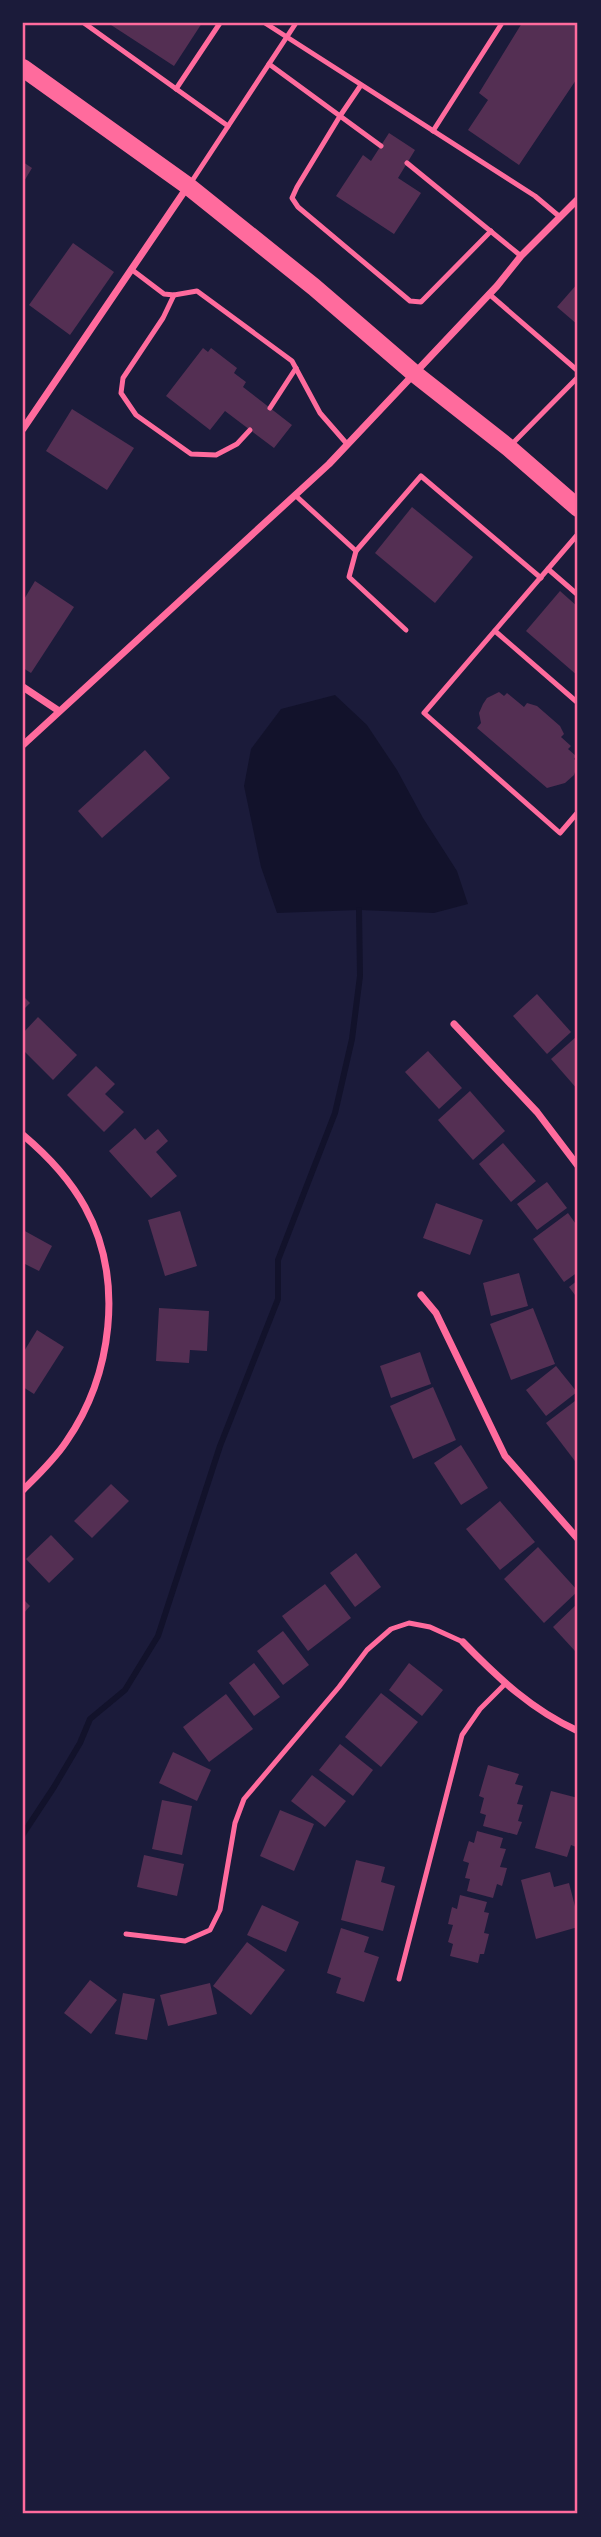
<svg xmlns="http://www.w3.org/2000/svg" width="601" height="2537" font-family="Helvetica,sans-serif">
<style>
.water{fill:#12122b}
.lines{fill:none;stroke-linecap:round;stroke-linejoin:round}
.stream{stroke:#12122b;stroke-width:6}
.building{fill:#542f53}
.service{stroke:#ff6b9d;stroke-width:5}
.minor{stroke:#ff6b9d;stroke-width:7}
.primary{stroke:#ff6b9d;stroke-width:18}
.neatline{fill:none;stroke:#ff6b9d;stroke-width:2.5}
</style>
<rect width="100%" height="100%" fill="#1b1b3a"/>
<path class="water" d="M335 695 367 725 397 770 423 818 457 871 468 904 434 913 359 910 277 913 261 867 244 786 251 749 281 709Z"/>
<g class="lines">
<path class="stream" d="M23 1834 54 1787 80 1743 90 1719 125 1690 158 1636 220 1446 278 1299V1260L335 1113 352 1039 360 976 359 910"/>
</g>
<g class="building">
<path d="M108 23H202L174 66Z"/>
<path d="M522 23H578V77L519 165 468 130 488 100 479 93Z"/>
<path d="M389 133 415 150 398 178 421 193 394 234 336 196 363 155 371 161Z"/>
<path d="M23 162 32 168 23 183Z"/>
<path d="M73 243 114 272 70 335 29 305Z"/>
<path d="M578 283V325L557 307Z"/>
<path d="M203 348 208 352 211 348 237 368 234 373 246 382 243 387 292 425 274 448 225 411 210 430 166 396Z"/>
<path d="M72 409 134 448 107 490 46 451Z"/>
<path d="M412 507 473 557 435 603 375 553Z"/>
<path d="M35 581 74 607 31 673 23 668V601Z"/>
<path d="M560 591 578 607V676L526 631Z"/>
<path d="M499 692 504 696 507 693 524 707 527 703 537 706 560 726 564 734 561 737 571 746 568 749 576 756 574 759 578 763 574 775 565 783 547 788 477 728 481 723 479 713 483 704 487 698Z"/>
<path d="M145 750 170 778 102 838 78 811Z"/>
<path d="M537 994 571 1032 547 1054 513 1016Z"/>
<path d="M23 996 30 1003 23 1010Z"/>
<path d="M38 1017 77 1055 53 1080 23 1050V1033Z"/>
<path d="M576 1037 578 1040V1090L551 1059Z"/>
<path d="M428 1051 462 1088 439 1109 405 1072Z"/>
<path d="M96 1066 115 1084 105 1094 124 1112 104 1132 67 1095Z"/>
<path d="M470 1091 505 1131 473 1160 438 1120Z"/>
<path d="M135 1128 145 1140 158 1129 168 1141 156 1152 177 1176 151 1198 109 1151Z"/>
<path d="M503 1143 536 1181 511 1202 479 1164Z"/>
<path d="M547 1182 567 1208 537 1230 517 1204Z"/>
<path d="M436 1203 483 1220 470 1255 423 1238Z"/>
<path d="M180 1211 197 1266 165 1276 148 1220Z"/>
<path d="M568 1213 578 1227V1272L564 1282 533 1239Z"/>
<path d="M23 1230 52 1246 39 1271 23 1263Z"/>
<path d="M519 1273 528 1306 491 1316 483 1283Z"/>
<path d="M578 1280V1299L569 1287Z"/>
<path d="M159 1308 209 1311 207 1351 190 1350 189 1363 156 1361Z"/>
<path d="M533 1308 555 1364 511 1380 490 1324Z"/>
<path d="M37 1330 64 1347 34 1394 23 1387V1353Z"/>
<path d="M420 1352 431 1384 391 1398 380 1366Z"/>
<path d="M556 1366 577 1392 546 1416 526 1390Z"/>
<path d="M433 1387 456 1440 413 1459 390 1406Z"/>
<path d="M575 1401 578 1405V1465L546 1423Z"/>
<path d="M461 1445 488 1488 461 1505 434 1463Z"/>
<path d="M111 1484 129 1501 92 1538 74 1521Z"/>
<path d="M500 1501 535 1542 500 1570 466 1529Z"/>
<path d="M51 1535 74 1559 49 1583 26 1559Z"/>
<path d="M538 1547 578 1591 544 1623 504 1579Z"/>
<path d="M356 1553 381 1587 355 1607 330 1573Z"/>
<path d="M325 1584 351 1618 308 1651 282 1616Z"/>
<path d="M23 1599 30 1606 23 1614Z"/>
<path d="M578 1603V1647L575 1651 553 1627Z"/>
<path d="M283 1631 309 1665 283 1685 257 1651Z"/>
<path d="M254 1663 280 1697 254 1716 229 1683Z"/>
<path d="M409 1663 443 1690 422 1716 389 1690Z"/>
<path d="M381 1693 418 1722 381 1767 345 1737Z"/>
<path d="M226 1694 253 1729 209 1762 183 1727Z"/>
<path d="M340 1744 373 1770 353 1796 319 1770Z"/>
<path d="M173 1752 211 1770 197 1801 159 1783Z"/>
<path d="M488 1765 519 1774 515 1784 523 1786 517 1804 523 1805 518 1821 522 1822 517 1835 483 1826 486 1815 480 1813 484 1798 479 1796Z"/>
<path d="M312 1775 346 1801 325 1827 291 1801Z"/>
<path d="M551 1791 578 1798V1840L576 1847 571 1845 567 1857 535 1848Z"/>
<path d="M162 1800 192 1806 182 1855 152 1849Z"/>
<path d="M280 1810 314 1824 294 1871 260 1856Z"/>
<path d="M477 1831 503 1838 500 1848 506 1849 500 1867 507 1868 502 1886 497 1884 493 1898 467 1891 470 1879 465 1878 469 1863 463 1861 469 1841 474 1843Z"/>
<path d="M144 1855 184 1864 177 1896 137 1887Z"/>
<path d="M356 1860 385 1867 381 1882 395 1886 383 1931 341 1920Z"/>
<path d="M550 1872 554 1887 569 1883 578 1918V1927L536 1939 521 1880Z"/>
<path d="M460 1895 487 1902 484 1912 489 1913 484 1933 489 1934 484 1954H480L478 1963 450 1956 453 1944 448 1942 453 1925 448 1924 452 1907 457 1909Z"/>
<path d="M262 1905 299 1922 286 1952 247 1935Z"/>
<path d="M341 1928 369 1937 364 1952 379 1957 364 2002 336 1993 341 1978 327 1973Z"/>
<path d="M247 1942 285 1970 251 2015 213 1986Z"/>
<path d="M90 1980 117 2000 91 2034 64 2013Z"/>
<path d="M210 1983 217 2014 168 2026 160 1995Z"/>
<path d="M123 1993 155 1999 147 2040 115 2034Z"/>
</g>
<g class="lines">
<g class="service">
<path d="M84 23 228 126"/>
<path d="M265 23 535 196 560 217"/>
<path d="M269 64 381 146"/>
<path d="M361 85 340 116 297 187 292 198 298 207 410 301 421 302 491 231"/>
<path d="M176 89 220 23"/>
<path d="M433 131 502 23"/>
<path d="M407 163 521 256"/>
<path d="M190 184 296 23"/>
<path d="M131 269 164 294 174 295 197 291 292 361 320 413 347 444"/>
<path d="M489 294 578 371"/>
<path d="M174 295 163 318 123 378 121 393 136 415 191 454 216 455 237 444 250 430"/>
<path d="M270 408 296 368"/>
<path d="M511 445 578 377"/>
<path d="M295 495 356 551 421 476 541 578"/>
<path d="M578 534 424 713 560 833 578 812"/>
<path d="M356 551 349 577 406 630"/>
<path d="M548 569 578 595"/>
<path d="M495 631 578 703"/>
<path d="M126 1934 185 1941 210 1930 220 1910 235 1823 244 1799 339 1687 367 1650 391 1629 409 1623 430 1627 463 1642"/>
<path d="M399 1979 462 1735 480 1709 505 1684"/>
</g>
<g class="minor">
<path d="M23 429 188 186"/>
<path d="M23 687 59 711"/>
<path d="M23 745 329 464 497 286 521 256 578 199"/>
<path d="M454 1024 537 1112 578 1166"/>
<path d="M23 1135C48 1156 69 1178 85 1207 125 1280 112 1376 66 1442 54 1460 38 1475 23 1490"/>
<path d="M421 1295 436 1313 505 1456 578 1539"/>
<path d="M463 1642C498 1678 532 1710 578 1731"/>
</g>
<path class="primary" d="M23 68 188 186 314 287 415 374 509 448 578 508"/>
</g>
<rect width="601" height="2537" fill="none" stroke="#1b1b3a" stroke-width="49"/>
<rect x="24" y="24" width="552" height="2488" class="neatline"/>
</svg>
